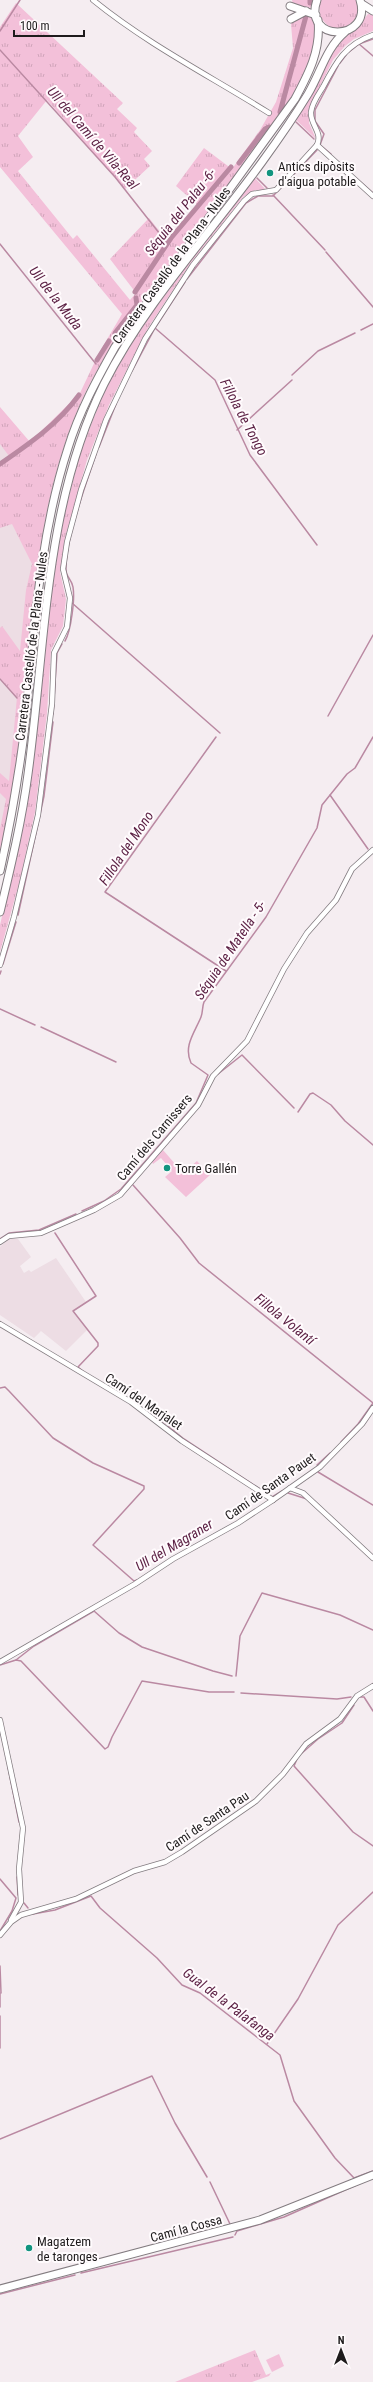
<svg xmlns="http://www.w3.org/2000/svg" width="373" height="2382" font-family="'Roboto Condensed',sans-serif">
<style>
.built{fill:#eddde4}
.grass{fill:url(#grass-tufts)}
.garden{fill:#f3c0d9}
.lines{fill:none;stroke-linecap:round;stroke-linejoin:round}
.stream{stroke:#ba89a2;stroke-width:1.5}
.canal{stroke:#ba89a2;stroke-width:5}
.street-casing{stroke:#837c80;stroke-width:6}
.secondary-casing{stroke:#837c80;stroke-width:9}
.primary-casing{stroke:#837c80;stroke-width:9}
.street{stroke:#fff;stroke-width:4.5}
.secondary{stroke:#fff;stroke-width:7}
.primary{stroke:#fff;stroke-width:7}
.poi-dot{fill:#11947f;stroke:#fffbfd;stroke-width:1.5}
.labels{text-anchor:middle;stroke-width:4;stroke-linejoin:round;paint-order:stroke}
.poi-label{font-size:13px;fill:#1e1b1c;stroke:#fffbfd;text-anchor:start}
.street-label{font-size:13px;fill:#1e1b1c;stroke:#fffbfd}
.water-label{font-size:14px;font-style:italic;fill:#5a1e42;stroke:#fffbfd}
</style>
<defs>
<pattern id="grass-tufts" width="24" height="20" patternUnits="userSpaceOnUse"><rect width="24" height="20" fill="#f3c0d9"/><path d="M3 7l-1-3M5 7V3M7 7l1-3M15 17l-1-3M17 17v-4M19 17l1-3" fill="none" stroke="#d0a4ba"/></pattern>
</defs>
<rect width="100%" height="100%" fill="#f5edf1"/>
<g class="built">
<path d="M0 441 51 490 27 642 22 693 0 850Z"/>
<path d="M8 1239H18L31 1257 20 1266 24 1273 29 1270 31 1272 56 1258 86 1302 72 1311 87 1330 66 1351 41 1331 34 1338 0 1315V1247Z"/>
</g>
<g class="grass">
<path d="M292 0H314L312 7 305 9 293 5Z"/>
<path d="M320 0H356C362 15 354 24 340 29L329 27 320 17Z"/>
<path d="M16 3 123 103 117 109 137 128 134 132 152 151 144 159 150 166 125 189 47 100 18 136 33 157 18 171 73 239 77 235 130 300 136 293 110 259 149 218 169 243 199 206 176 186 204 148 232 169 260 130 276 102 293 48 291 24 294 19 303 13 313 16C324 41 305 74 293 95 254 151 213 206 172 261 137 308 101 355 78 409 31 520 32 642 17 759 13 791 6 823 0 854V829L6 799 0 793V773L9 781 17 697 0 678V628L2 626 20 651 26 590 32 564 12 524 0 528V463L9 456 0 444V407L30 442 80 393 99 353 122 314 0 167V27Z"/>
<path d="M368 14 373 15V31L354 39 345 46 333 60 309 108V123L316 139 295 119 331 50 347 34 355 30Z"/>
<path d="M254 177 266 190H255L243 197 190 264 148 328 109 405 87 460 65 538 60 572 66 599 63 626 51 650 47 713 35 812 20 880 0 952V925L21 833 34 758 49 607 60 532 80 453 105 389 143 324Z"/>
<path d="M255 2350 266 2375 271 2373 269 2376 252 2382H175Z"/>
</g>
<g class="garden">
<path d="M163 1150 183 1173 197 1161 210 1175 186 1197 165 1177 172 1171 161 1158 153 1164 152 1162Z"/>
<path d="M279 2354 284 2366 272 2372 266 2360Z"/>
</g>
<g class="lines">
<g class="stream">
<path d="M309 0 310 1"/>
<path d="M0 31 20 0"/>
<path d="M359 44 373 56"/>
<path d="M0 50 115 177 167 243"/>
<path d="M349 52 359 44 373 39"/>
<path d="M340 63 346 55"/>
<path d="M284 107V95"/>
<path d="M296 122 314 139"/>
<path d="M320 145 324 134 315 121V110L338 66"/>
<path d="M320 145 331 154"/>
<path d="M257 178 267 188"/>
<path d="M357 179 373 193"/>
<path d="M273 195 325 250"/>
<path d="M0 244 96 364"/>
<path d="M326 252 373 307"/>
<path d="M187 279 246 203 258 196H273L317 150"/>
<path d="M155 328 215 380 250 455 317 545"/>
<path d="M361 330 373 324"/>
<path d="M132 371 155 328 185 282"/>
<path d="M292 375 318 351 355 333"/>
<path d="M237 430 292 380"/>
<path d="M99 447 116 404"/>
<path d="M72 603 220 733"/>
<path d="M65 641C71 631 75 599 73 587 72 580 66 577 66 570 65 540 86 484 96 454"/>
<path d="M0 679 17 698"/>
<path d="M53 714 57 653 62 644"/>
<path d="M328 716 373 635"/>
<path d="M216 737 105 892 226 971"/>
<path d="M330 795 368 849"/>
<path d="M18 915 44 796 53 722"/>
<path d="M3 964 16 922"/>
<path d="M0 974 1 971"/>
<path d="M0 1009 35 1025"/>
<path d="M41 1027 116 1062"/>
<path d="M218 1074 242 1055 294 1108"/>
<path d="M298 1112 310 1094 313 1093 331 1105 345 1121 373 1145"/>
<path d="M133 1185 180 1238 199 1263 373 1403 358 1424 341 1442"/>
<path d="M82 1211 104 1201 121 1189 196 1103 208 1075 191 1063C183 1046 195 1032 201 1017 203 1012 202 1007 204 1002L266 917 317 828 322 805 347 774 355 768 373 737"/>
<path d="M55 1233 96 1296 73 1311 98 1343V1346L78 1367 84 1372"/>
<path d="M0 1239 9 1233 39 1230 76 1214"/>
<path d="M0 1388 5 1387 9 1391 53 1438 93 1463 144 1486V1489L93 1545 134 1581 137 1580"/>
<path d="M137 1404 166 1424"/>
<path d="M168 1426 184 1439 272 1497 282 1491"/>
<path d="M317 1465 330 1453"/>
<path d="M318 1472 373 1505"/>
<path d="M288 1493 307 1499"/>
<path d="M16 1660 34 1646 94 1611 119 1633 142 1647 213 1671 232 1676"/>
<path d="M0 1665 16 1660 21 1661 105 1749 108 1747 112 1737 142 1681 209 1692H234"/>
<path d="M236 1676 240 1636 262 1593 340 1615 373 1630"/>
<path d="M241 1693 337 1699 351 1697"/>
<path d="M360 1697H364L373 1711"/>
<path d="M302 1753 318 1739 342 1723 354 1705"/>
<path d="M297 1759 294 1766 353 1832 373 1846"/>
<path d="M8 1767 19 1822"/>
<path d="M17 1877 18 1895"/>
<path d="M0 1879 16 1898 12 1911 0 1931"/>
<path d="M24 1903 28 1908"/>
<path d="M33 1914 55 1910 91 1896 100 1908 157 1958 182 1985 200 1993 280 2055 294 2101 335 2158 354 2178 373 2171"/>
<path d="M0 1966 1 1993"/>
<path d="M0 1993V2007"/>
<path d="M0 2016V2048"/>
<path d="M267 2044 298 1999 338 1925 373 1892"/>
<path d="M0 2139 152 2076 175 2123 207 2177"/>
<path d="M210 2182 230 2224"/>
<path d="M235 2235 237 2231 284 2217 361 2183"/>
<path d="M81 2273 233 2237"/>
<path d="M0 2294 75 2275"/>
</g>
<g class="canal">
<path d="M310 3V0"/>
<path d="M280 112 306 16"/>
<path d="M239 163 265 129 269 127"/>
<path d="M135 292 171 238 231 167"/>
<path d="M115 333 137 305 136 298"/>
<path d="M97 360 109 341"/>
<path d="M0 464C29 444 58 424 79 395"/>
</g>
<defs>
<g id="street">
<path d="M93 0C147 44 210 76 269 113"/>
<path d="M317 145 373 196"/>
<path d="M0 965 14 917 38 815 52 704 54 653 67 627 70 598 63 569 67 542 81 490 106 420 145 339 193 265 244 201 252 194 276 190 317 145C323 132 310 125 311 112 312 103 318 95 323 87 336 62 346 44 373 35"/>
<path d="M0 1242 9 1236 41 1233 94 1210 120 1195 198 1105 213 1076 247 1041 284 969 307 933 336 900 352 869 373 850"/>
<path d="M0 1324 131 1402 182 1441 273 1500"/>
<path d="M290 1488 303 1493 373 1558"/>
<path d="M0 1662 135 1584 173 1559 238 1523 273 1500 320 1467 362 1424 373 1408"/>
<path d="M0 1720 23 1828 19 1869 21 1902 11 1920"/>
<path d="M0 1935 11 1922 21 1915 76 1899 134 1871 165 1862 182 1852 256 1801 283 1774 306 1744 340 1719 357 1696 373 1686"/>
</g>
<path id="secondary" d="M0 2289 260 2220 373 2175"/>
<g id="primary">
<path d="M317 0C302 43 373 42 360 0"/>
<path d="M362 4 373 11"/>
<path d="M290 6 316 15"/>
<path d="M291 19 306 11"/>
<path d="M0 871C10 826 18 780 24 734 34 639 38 540 68 448 79 412 97 379 115 347L295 99C309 73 321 50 318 20"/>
<path d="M0 912C11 866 22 820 28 774 46 643 44 505 104 384 145 303 209 235 262 162 278 140 294 117 308 94 321 72 326 48 345 32"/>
</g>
</defs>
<use href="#street" class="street-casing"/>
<use href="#secondary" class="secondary-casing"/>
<use href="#primary" class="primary-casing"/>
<use href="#street" class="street"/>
<use href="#secondary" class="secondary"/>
<use href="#primary" class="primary"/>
</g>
<g class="poi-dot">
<circle cx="270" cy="173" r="4"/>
<circle cx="167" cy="1168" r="4"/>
<circle cx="29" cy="2248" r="4"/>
</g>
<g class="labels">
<g class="poi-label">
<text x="278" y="171">Antics dipòsits<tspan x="278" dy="15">d'aigua potable</tspan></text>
<text x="175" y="1173">Torre Gallén</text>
<text x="37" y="2246">Magatzem<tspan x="37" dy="15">de taronges</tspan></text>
</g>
<g class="street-label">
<text transform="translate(171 265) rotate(-54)" y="5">Carretera Castelló de la Plana - Nules</text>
<text transform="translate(31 646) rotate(-83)" y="5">Carretera Castelló de la Plana - Nules</text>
<text transform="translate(154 1137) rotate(-50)" y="5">Camí dels Carnissers</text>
<text transform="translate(144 1401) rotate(34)" y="5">Camí del Marjalet</text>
<text transform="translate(270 1486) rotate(-35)" y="5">Camí de Santa Pauet</text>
<text transform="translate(207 1821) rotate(-34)" y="5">Camí de Santa Pau</text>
<text transform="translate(186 2228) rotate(-15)" y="5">Camí la Cossa</text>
</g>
<g class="water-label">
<text transform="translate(93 138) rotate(49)" y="5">Ull del Camí de Vila-Real</text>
<text transform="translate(180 212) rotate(-52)" y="5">Séquia del Palau -6-</text>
<text transform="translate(56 298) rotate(52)" y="5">Ull de la Muda</text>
<text transform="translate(244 417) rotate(62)" y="5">Fillola de Tongo</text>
<text transform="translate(126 848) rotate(-56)" y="5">Fillola del Mono</text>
<text transform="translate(230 950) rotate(-56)" y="5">Séquia de Matella - 5-</text>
<text transform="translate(285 1319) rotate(39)" y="5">Fillola Volantí</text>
<text transform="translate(174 1545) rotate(-31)" y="5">Ull del Magraner</text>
<text transform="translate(229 2004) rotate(37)" y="5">Gual de la Palafanga</text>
</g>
</g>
<g transform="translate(341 2350)" stroke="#fffbfd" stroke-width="3" paint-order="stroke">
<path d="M0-3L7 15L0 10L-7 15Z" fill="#1e1b1c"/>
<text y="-6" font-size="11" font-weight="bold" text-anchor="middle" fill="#1e1b1c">N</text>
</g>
<path d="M14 30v6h70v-6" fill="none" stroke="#1e1b1c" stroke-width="2"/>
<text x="20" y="30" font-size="12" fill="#1e1b1c" stroke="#fffbfd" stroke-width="3" paint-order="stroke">100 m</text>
</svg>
